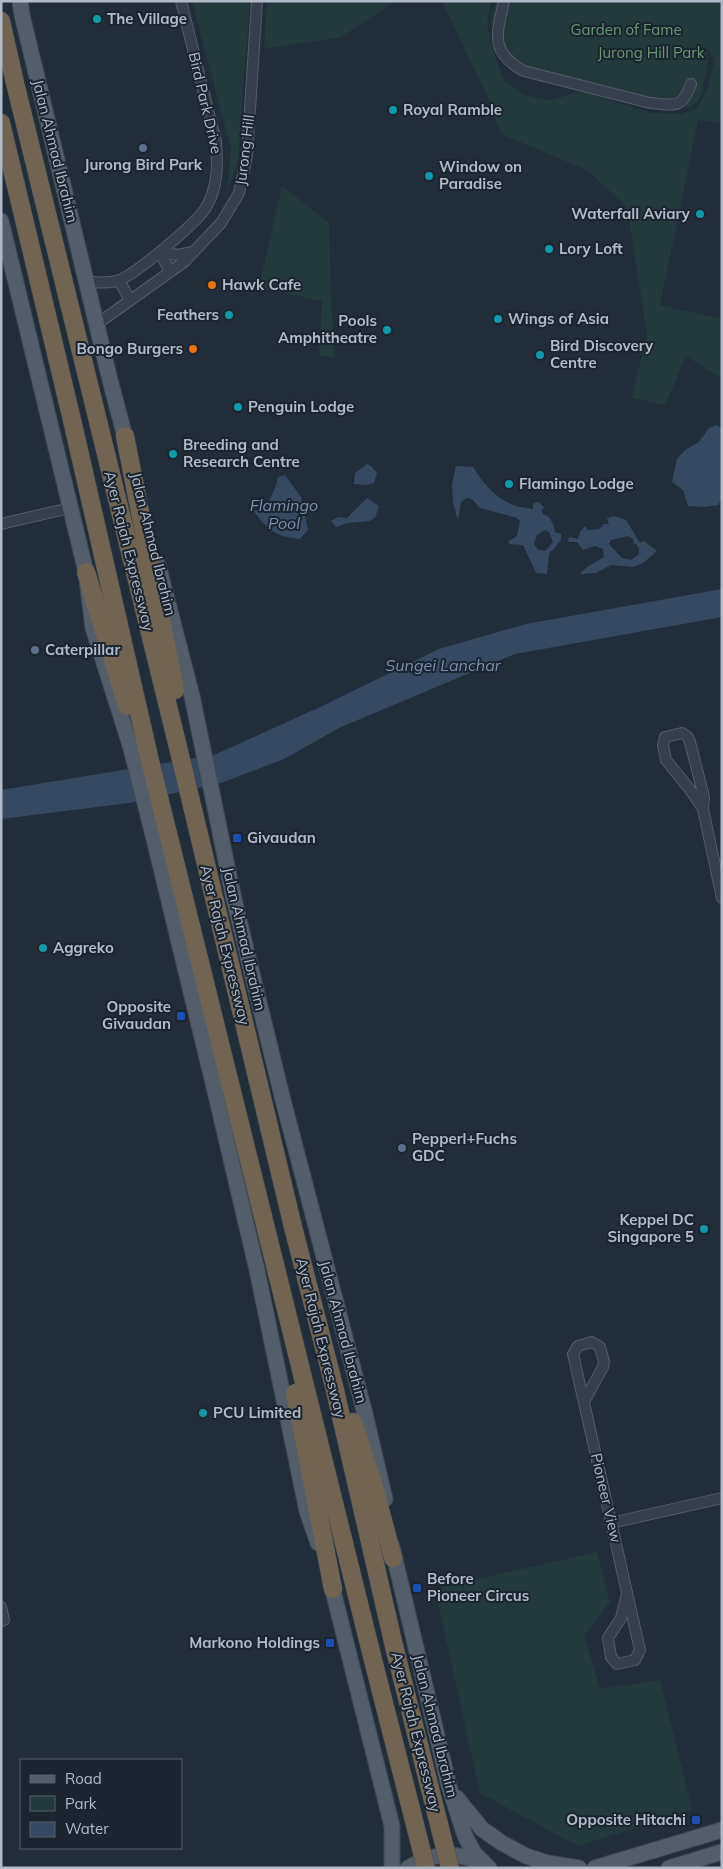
<svg xmlns="http://www.w3.org/2000/svg" width="723" height="1869" font-family="Mulish,sans-serif">
<style>
.green{fill:#24393b}
.water{fill:#364961;fill-rule:evenodd}
.lines{fill:none;stroke-linecap:round;stroke-linejoin:round}
.minor-casing{stroke:#545d68;stroke-width:12}
.primary-casing{stroke:#3f4853;stroke-width:17}
.motorway-casing{stroke:#414a55;stroke-width:19}
.minor{stroke:#363f4b;stroke-width:10}
.primary{stroke:#545e6b;stroke-width:15}
.motorway{stroke:#716453;stroke-width:18}
.motorway-bridge-casing{stroke:#414a55;stroke-width:19;stroke-linecap:butt}
.motorway-bridge{stroke:#716453;stroke-width:18}
.culture-dot{fill:#0f9aa8;stroke:#1b242f;stroke-width:2}
.service-dot{fill:#5c6f8a;stroke:#1b242f;stroke-width:2}
.food-dot{fill:#e8710a;stroke:#1b242f;stroke-width:2}
.transit-dot{fill:#1a4fb4;stroke:#1b242f;stroke-width:2}
.labels{text-anchor:middle;stroke-width:4;stroke-linejoin:round;paint-order:stroke}
.poi-label{font-size:15px;font-weight:bold;fill:#b1bac6;stroke:#1b242f;text-anchor:start}
.park-label{font-size:15px;fill:#689772;stroke:#1b242f}
.street-label{font-size:15px;fill:#b1bac6;stroke:#1b242f}
.water-label{font-size:16px;font-style:italic;fill:#7991ae;stroke:#1b242f}
</style>
<rect width="100%" height="100%" fill="#222d3a"/>
<g class="green">
<path d="M192 1H250L238 160 227 194 231 149Z"/>
<path d="M267 1H396L341 37 271 48 264 47Z"/>
<path d="M442 1H491L487 24 493 51 504 80 522 94 549 101 582 91 651 113 680 114 697 109 706 93 715 60 706 48 708 61 702 91 698 102 689 108 673 109 580 86 534 80 511 68 495 48 491 21 496 1H722V123L698 120 660 305 722 319V379L686 356 665 405 632 398 647 334 627 207 587 170 501 134 488 98Z"/>
<path d="M282 186 329 223 331 302 335 358 319 355 322 301 259 288Z"/>
<path d="M597 1552 610 1602 584 1635 600 1689 660 1680 692 1810 578 1846 480 1793 435 1589Z"/>
</g>
<g class="water">
<path d="M716 425 722 428V498L718 505 704 507 688 506 683 490 672 482 677 459 685 450 699 442 709 428Z"/>
<path d="M367 464 371 466 377 473 374 483 365 485 354 484 355 473Z"/>
<path d="M456 466 473 467C488 491 504 507 533 509V504L538 502 544 507 542 511 543 514C551 516 554 525 555 532L561 534V540L549 554 547 574 536 573 523 545 509 544V541L517 536 520 521 517 518 480 508 472 499 467 498 461 502 458 520 453 503 452 485ZM545 530 549 532 553 542 545 551 538 550 534 544 537 535Z"/>
<path d="M285 475 301 497 308 530 300 539C277 537 267 530 254 511L267 505 276 486 278 477Z"/>
<path d="M367 498 379 506 375 518 369 521 347 523 336 527 331 521 338 517 347 518Z"/>
<path d="M614 516 626 520 640 543 644 541 657 551 643 563 633 567 611 565 596 573 580 574C587 565 595 563 604 557L603 549 595 546 583 550 577 542H568L569 537 578 539 580 532 585 526 588 530 599 529 604 524H609L607 518ZM628 536 633 539 634 544H636L639 548V554L631 560 622 558 609 544 611 540Z"/>
<path d="M722 589V617L515 654 339 728 284 759 221 783 129 803 1 819V790L214 755 320 707 439 649 526 624Z"/>
</g>
<g class="lines">
<defs>
<g id="minor">
<path d="M504 1C497 34 489 52 524 71L650 103C674 105 682 110 691 84"/>
<path d="M160 252 177 255 193 252"/>
<path d="M160 252 170 272"/>
<path d="M119 280 130 300"/>
<path d="M87 281C97 283 107 283 117 281 134 276 195 224 205 209 218 189 218 164 216 142L181 1"/>
<path d="M97 324 184 262 221 223 239 193 247 156 257 1"/>
<path d="M1 524 70 508"/>
<path d="M703 809 691 791 666 760 663 745 665 737 682 733 688 737 690 742 704 797 703 809 722 898"/>
<path d="M584 1402 603 1367 604 1362 600 1347 592 1342 578 1346 573 1354 640 1650 635 1660 617 1664 611 1657 608 1638 621 1618 627 1594"/>
<path d="M611 1523 722 1498"/>
<path d="M1 1607 4 1620 1 1621"/>
</g>
<g id="primary">
<path d="M20 1 22 15 111 384 128 448"/>
<path d="M1 221 86 572 93 628 130 745 151 827 214 1087 257 1270 307 1511 318 1543"/>
<path d="M158 565 192 696 233 895 246 949 283 1100 365 1414 385 1499"/>
<path d="M392 1547 449 1786 465 1836 474 1853 489 1868"/>
<path d="M330 1579 392 1826V1868"/>
<path d="M457 1798 482 1829 502 1843 526 1856 548 1863 579 1868"/>
<path d="M408 1868C431 1853 458 1850 482 1864"/>
<path d="M595 1868 722 1830"/>
<path d="M669 1868 722 1852"/>
</g>
<g id="motorway">
<path d="M1 21 15 83 177 743 293 1227 334 1386 394 1646"/>
<path d="M1 123 72 420 150 761 371 1652"/>
<path d="M125 436 175 690"/>
<path d="M86 572 127 706"/>
<path d="M295 1393 333 1589"/>
<path d="M353 1422 373 1483 393 1558"/>
</g>
</defs>
<use href="#minor" class="minor-casing"/>
<use href="#primary" class="primary-casing"/>
<use href="#motorway" class="motorway-casing"/>
<use href="#minor" class="minor"/>
<use href="#primary" class="primary"/>
<use href="#motorway" class="motorway"/>
<defs>
<g id="motorway-bridge">
<path d="M394 1646 450 1868"/>
<path d="M371 1652 426 1868"/>
</g>
</defs>
<use href="#motorway-bridge" class="motorway-bridge-casing"/>
<use href="#motorway-bridge" class="motorway-bridge"/>
</g>
<g class="culture-dot">
<circle cx="97" cy="19" r="5"/>
<circle cx="393" cy="110" r="5"/>
<circle cx="429" cy="176" r="5"/>
<circle cx="700" cy="214" r="5"/>
<circle cx="549" cy="249" r="5"/>
<circle cx="229" cy="315" r="5"/>
<circle cx="498" cy="319" r="5"/>
<circle cx="387" cy="330" r="5"/>
<circle cx="540" cy="355" r="5"/>
<circle cx="238" cy="407" r="5"/>
<circle cx="173" cy="454" r="5"/>
<circle cx="509" cy="484" r="5"/>
<circle cx="43" cy="948" r="5"/>
<circle cx="704" cy="1229" r="5"/>
<circle cx="203" cy="1413" r="5"/>
</g>
<g class="service-dot">
<circle cx="143" cy="148" r="5"/>
<circle cx="35" cy="650" r="5"/>
<circle cx="402" cy="1148" r="5"/>
</g>
<g class="food-dot">
<circle cx="212" cy="285" r="5"/>
<circle cx="193" cy="349" r="5"/>
</g>
<g class="transit-dot">
<rect x="232" y="833" width="10" height="10" rx="2.5"/>
<rect x="176" y="1011" width="10" height="10" rx="2.5"/>
<rect x="412" y="1583" width="10" height="10" rx="2.5"/>
<rect x="325" y="1638" width="10" height="10" rx="2.5"/>
<rect x="691" y="1815" width="10" height="10" rx="2.5"/>
</g>
<g class="labels">
<g class="poi-label">
<text x="107" y="24">The Village</text>
<text x="403" y="115">Royal Ramble</text>
<text x="143" y="170" text-anchor="middle">Jurong Bird Park</text>
<text x="439" y="172">Window on<tspan x="439" dy="17">Paradise</tspan></text>
<text x="690" y="219" text-anchor="end">Waterfall Aviary</text>
<text x="559" y="254">Lory Loft</text>
<text x="222" y="290">Hawk Cafe</text>
<text x="219" y="320" text-anchor="end">Feathers</text>
<text x="508" y="324">Wings of Asia</text>
<text x="377" y="326" text-anchor="end">Pools<tspan x="377" dy="17">Amphitheatre</tspan></text>
<text x="550" y="351">Bird Discovery<tspan x="550" dy="17">Centre</tspan></text>
<text x="183" y="354" text-anchor="end">Bongo Burgers</text>
<text x="248" y="412">Penguin Lodge</text>
<text x="183" y="450">Breeding and<tspan x="183" dy="17">Research Centre</tspan></text>
<text x="519" y="489">Flamingo Lodge</text>
<text x="45" y="655">Caterpillar</text>
<text x="247" y="843">Givaudan</text>
<text x="53" y="953">Aggreko</text>
<text x="171" y="1012" text-anchor="end">Opposite<tspan x="171" dy="17">Givaudan</tspan></text>
<text x="412" y="1144">Pepperl+Fuchs<tspan x="412" dy="17">GDC</tspan></text>
<text x="694" y="1225" text-anchor="end">Keppel DC<tspan x="694" dy="17">Singapore 5</tspan></text>
<text x="213" y="1418">PCU Limited</text>
<text x="427" y="1584">Before<tspan x="427" dy="17">Pioneer Circus</tspan></text>
<text x="320" y="1648" text-anchor="end">Markono Holdings</text>
<text x="686" y="1825" text-anchor="end">Opposite Hitachi</text>
</g>
<g class="park-label">
<text x="626" y="35">Garden of Fame</text>
<text x="651" y="58">Jurong Hill Park</text>
</g>
<g class="street-label">
<text transform="translate(205 103) rotate(77)" y="5">Bird Park Drive</text>
<text transform="translate(245 150) rotate(-83)" y="5">Jurong Hill</text>
<text transform="translate(55 151) rotate(76)" y="5">Jalan Ahmad Ibrahim</text>
<text transform="translate(153 544) rotate(76)" y="5">Jalan Ahmad Ibrahim</text>
<text transform="translate(129 551) rotate(76)" y="5">Ayer Rajah Expressway</text>
<text transform="translate(244 939) rotate(77)" y="5">Jalan Ahmad Ibrahim</text>
<text transform="translate(225 945) rotate(76)" y="5">Ayer Rajah Expressway</text>
<text transform="translate(343 1332) rotate(75)" y="5">Jalan Ahmad Ibrahim</text>
<text transform="translate(321 1338) rotate(76)" y="5">Ayer Rajah Expressway</text>
<text transform="translate(606 1498) rotate(77)" y="5">Pioneer View</text>
<text transform="translate(435 1726) rotate(76)" y="5">Jalan Ahmad Ibrahim</text>
<text transform="translate(416 1732) rotate(76)" y="5">Ayer Rajah Expressway</text>
</g>
<g class="water-label">
<text x="284" y="511">Flamingo<tspan x="284" dy="18">Pool</tspan></text>
<text x="443" y="671">Sungei Lanchar</text>
</g>
</g>
<rect width="723" height="1869" fill="none" stroke="#b1bac6" stroke-width="5"/>
<rect x="20" y="1759" width="162" height="90" fill="#1b242f" stroke="#57606b"/>
<rect x="30" y="1775" width="25" height="8" fill="#545e6b" stroke="#57606b"/>
<text x="65" y="1784" font-size="15" fill="#b1bac6">Road</text>
<rect x="30" y="1796" width="25" height="15" fill="#24393b" stroke="#57606b"/>
<text x="65" y="1809" font-size="15" fill="#b1bac6">Park</text>
<rect x="30" y="1822" width="25" height="15" fill="#364961" stroke="#57606b"/>
<text x="65" y="1834" font-size="15" fill="#b1bac6">Water</text>
</svg>
